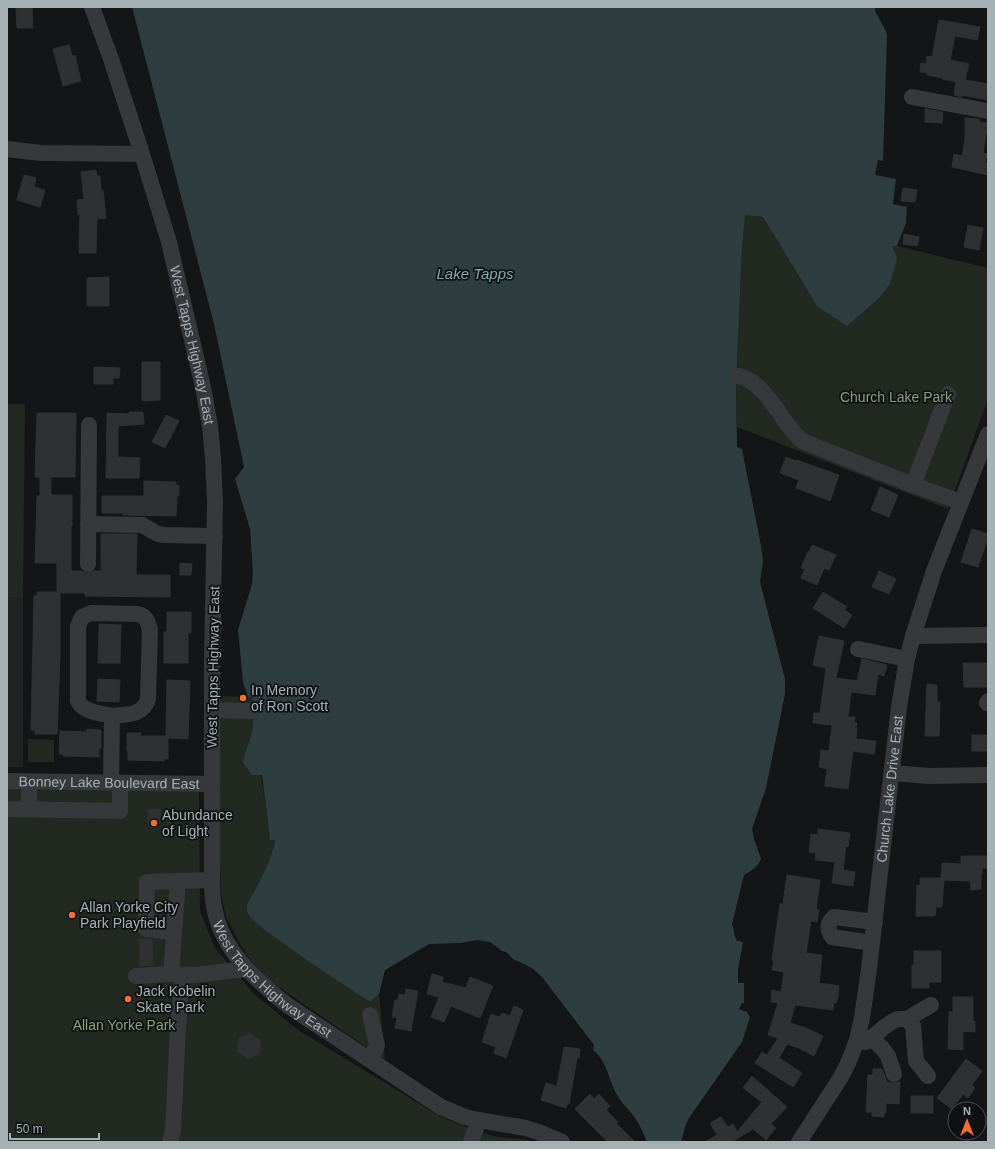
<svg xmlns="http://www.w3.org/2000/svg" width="995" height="1149" font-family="Arial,sans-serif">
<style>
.built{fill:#202123}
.green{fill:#222921}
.water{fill:#2e3d3f}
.building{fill:#2f3032;stroke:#2e3032}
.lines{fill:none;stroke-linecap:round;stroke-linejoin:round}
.minor{stroke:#36383b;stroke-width:16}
.poi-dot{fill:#f07033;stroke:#0f1011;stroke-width:1.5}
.labels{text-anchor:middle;stroke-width:3.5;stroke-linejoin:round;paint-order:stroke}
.street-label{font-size:14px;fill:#a6b1b6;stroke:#0f1011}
.park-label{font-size:14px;fill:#87a17d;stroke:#0f1011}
.poi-label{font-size:14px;fill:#a6b1b6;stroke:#0f1011;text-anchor:start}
.water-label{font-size:15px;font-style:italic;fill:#7dabb1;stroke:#0f1011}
</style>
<rect width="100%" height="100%" fill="#141516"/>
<rect class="built" x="7" y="597" width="16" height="170"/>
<g class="green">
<path d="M745 215 763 217 817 306 892 246H897L988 268V399L948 509 737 427 736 385 742 248Z"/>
<path d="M7 404H25L23 597H7Z"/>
<path d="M218 696 253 697C254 710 254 723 251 736 248 746 244 752 243 763L252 775H261L270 839 275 840C271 863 258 883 247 904V911L250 917 371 1001 379 994 385 1060 270 981 253 963 241 946 226 917 221 894 220 865Z"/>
<path d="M28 739 54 740V762H28Z"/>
<path d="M7 788 199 791 200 911 215 948 254 994 298 1030 443 1118 477 1131 494 1136 528 1140 534 1142H7Z"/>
</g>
<path class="water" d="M132 7H876L875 11 886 31 887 36 883 161 878 160 875 175 896 179 893 204 907 207 906 223 897 246H892L897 258 890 284 879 298 847 326 817 306 763 217 745 215 742 248 736 385 737 447 742 449 761 546 763 561 760 582 785 679V694L766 788 752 829 754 839 761 859C758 867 751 871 744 875L732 924C734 929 734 936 737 941H740L743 943 738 969V983H744V1003H742L739 1009 747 1012 750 1017 742 1042 689 1118 686 1124 681 1142H647C643 1132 639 1123 633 1115 627 1108 620 1101 616 1093 608 1078 607 1061 593 1050L594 1045 542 977 532 968 513 959 506 952 502 951 490 942 477 940 461 943 429 944 385 970 379 994 371 1001 367 1000 314 965 266 931 250 917 247 911V904C258 884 271 863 275 840H270L262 775H252L243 763C244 752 248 746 251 736 254 723 254 710 253 698L248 697 243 682 238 630 252 584 253 573 250 529 235 479 244 467 214 324Z"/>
<g class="building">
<path d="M16 7H32L33 28H17Z"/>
<path d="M939 20 980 27 977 40 955 36 950 60 969 64 965 80 988 84V100L962 95V97L954 95 956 82 942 79V78L927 75V73L920 72 921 63 926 64 927 56 932 57Z"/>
<path d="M69 45 72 56 75 55 81 81 63 86 53 49Z"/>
<path d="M925 109 943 112 942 123 925 122Z"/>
<path d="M965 118 979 119V122L988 123V134H986L983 153 987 154 985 163 988 164V175L952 167 954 154 962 156 965 140Z"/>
<path d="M96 170 97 176H100L101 190H103L106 218 97 219 96 253H79L80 214 78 215 77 200 84 199 81 172Z"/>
<path d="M24 175 36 178 34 187 45 190 40 207 17 200Z"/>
<path d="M903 188 917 190 915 202 901 201Z"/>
<path d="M968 225 983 228 979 250 964 247Z"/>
<path d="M904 234 919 237 917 246 903 244Z"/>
<path d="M109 277V306H87V278Z"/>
<path d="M142 362H160V400L142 401Z"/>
<path d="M94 367 120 368 119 378H113V384H94Z"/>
<path d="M129 412H143L144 424 118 426V457L140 458 139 478H106L107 413 129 414Z"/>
<path d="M37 413H76L75 477H51V495H72V526H71V571H82L88 573 94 571H101V534H137L136 575H170V597L85 596V593H60V658L57 734H35V730H31L34 596H37V592H57V563H35L37 496H40V477H35Z"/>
<path d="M166 415 179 421 165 448 152 442Z"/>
<path d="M786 457 796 461 797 460 839 475 830 501 796 488 799 480 780 473Z"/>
<path d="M144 481 176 482V485H179V496H177L176 516 123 515V513H102V496H144Z"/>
<path d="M880 487 898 495 889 517 871 510Z"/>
<path d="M972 529 988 534V537L978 567 961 562Z"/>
<path d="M812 545 836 555 829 570 824 568 817 585 801 578 805 569 801 568 808 552H809Z"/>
<path d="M180 563 192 564 191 575H180Z"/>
<path d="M879 571 896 579 889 594 872 587Z"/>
<path d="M823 592 847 607 844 610 852 615 844 628 813 608Z"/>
<path d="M167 612H191V633H188V663H164V632H167Z"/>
<path d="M99 624 121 625 120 663H98Z"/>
<path d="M819 636 844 641 836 678 857 681 862 659 887 665 884 676 878 674 875 695 851 692 848 717H855L854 723H857L856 727H857L856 739 876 741 874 754 853 751 848 789 825 786 827 769 819 767 821 750 829 751 832 725 813 723 814 713H820L826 668 813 665Z"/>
<path d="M963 663H987V687H964Z"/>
<path d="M98 679 120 680 119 702 97 701Z"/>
<path d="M167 680 190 681 188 739 168 738V759H164V761L128 760V751H127V733H141V736H166Z"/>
<path d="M927 684 937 685V702H940L939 736H925Z"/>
<path d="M87 729 101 730V748H99V757L63 756V754H59L60 731 87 732Z"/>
<rect x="972" y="735" width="16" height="16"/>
<rect x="148" y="809" width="12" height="14"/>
<path d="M818 829 850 833 848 847 846 846 843 870 855 872 853 886 832 883 835 862 815 860 816 853 809 852 811 834 818 835Z"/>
<path d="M961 856H987V868H982V875H981V889L971 890 970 881 944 880 942 907H936L935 916H916L917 885 920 886V878H941L942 863 961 864Z"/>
<path d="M787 875 820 880 816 909 819 910 817 922 811 921 806 953 822 955 819 983 839 986 838 997 836 1003H834L833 1010 795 1005 790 1023 806 1028 823 1036 814 1056 799 1048 787 1044 779 1058 802 1073 793 1087 755 1063 762 1052 767 1055 778 1038 768 1035 778 1003 771 1002 772 990 781 992 784 972 772 970 774 960H772L780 904H783Z"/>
<path d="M152 939 153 965 140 966 139 940Z"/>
<path d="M914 951H941V982H929V988H912V965H914Z"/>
<path d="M432 974 443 977 442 982 466 988 470 977 493 986 480 1018 451 1006 444 1022 431 1017 439 997 427 994Z"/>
<path d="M406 989 418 991 411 1031 395 1028 397 1018 392 1017 395 1000H398L399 994 405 995Z"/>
<path d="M953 997H973V1021H975V1032L963 1031V1050L948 1049 949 1012H953Z"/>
<path d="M514 1006 523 1010 506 1058 494 1053 496 1047 482 1042 491 1014 500 1017 502 1013 510 1016Z"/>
<path d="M250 1033 261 1041 259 1054 248 1059 237 1051 239 1038Z"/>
<path d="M564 1047 580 1049 579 1058H577L569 1104 568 1102 566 1108 541 1100 546 1083 557 1086Z"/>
<path d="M966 1059 982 1071 972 1085 975 1088 968 1098 963 1094 952 1109 937 1098Z"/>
<path d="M873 1069H882L887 1082 892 1083 900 1082 899 1104 886 1103V1113H884V1117L872 1116V1112H866L868 1075H873Z"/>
<path d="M752 1076 787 1107 771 1124 776 1128 766 1140 753 1129 732 1142H705L717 1135 710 1123 721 1117 728 1127 733 1124 737 1132 762 1102 743 1088Z"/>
<path d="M590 1094 594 1099 599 1094 610 1106 606 1110 618 1122 616 1123 635 1142H608L575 1109Z"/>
<rect x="911" y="1096" width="22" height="17"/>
</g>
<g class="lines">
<g class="minor">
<path id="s1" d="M92 7 111 59 142 154 169 242 203 387 210 426 213 458 215 503 212 661V880C212 890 212 901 215 911 223 951 256 980 287 1005L441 1107 465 1117 479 1120 526 1128 538 1132 562 1142"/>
<path d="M912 97 988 111"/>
<path d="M7 149 41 153 142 154"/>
<path d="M738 376C766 381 782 424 802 441L913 485"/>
<path d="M948 394 913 485 961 502"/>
<path d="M88 524 142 525 158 534 164 535 215 536"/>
<path d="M88 564 89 425"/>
<path d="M913 636 988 635"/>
<path d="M858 649 907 659"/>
<path d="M987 703 988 701"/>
<path d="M212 710 252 711"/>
<path d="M893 773 929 776 988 775"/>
<path id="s2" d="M7 781 211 784"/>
<path d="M111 782 112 716C127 714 143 716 148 699L150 630C148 622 146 616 138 614L91 613 82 617 78 626V701C84 713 101 713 112 716"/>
<path d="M7 809 120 811V783"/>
<path d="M29 809V782"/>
<path d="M178 881 171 974 194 975 246 969"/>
<path d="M174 932 146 929 147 882 212 880"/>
<path d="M872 943 832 937C827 929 827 923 834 917L875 922"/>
<path d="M136 976 171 974"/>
<path d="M370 1015 377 1045 370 1060"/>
<path d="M907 1019 931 1005"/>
<path d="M872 1039 882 1048 888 1056 894 1074"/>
<path d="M857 1040 865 1042C876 1036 886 1023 898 1019 900 1019 904 1019 907 1019L913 1026 916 1061 928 1076"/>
<path d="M170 1142 173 1130 178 1028 182 975"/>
<path d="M471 1142 479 1120"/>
<path id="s3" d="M799 1142 841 1077 849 1061 857 1040 862 1018 869 969 899 707 907 659 913 636 934 571 988 434"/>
</g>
</g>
<g class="poi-dot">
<circle cx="243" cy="698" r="4"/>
<circle cx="154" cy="823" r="4"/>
<circle cx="72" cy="915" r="4"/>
<circle cx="128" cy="999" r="4"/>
</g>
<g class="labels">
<g class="street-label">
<text dy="5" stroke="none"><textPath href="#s1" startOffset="353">West Tapps Highway East</textPath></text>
<text transform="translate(213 667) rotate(-89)" y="5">West Tapps Highway East</text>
<text dy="5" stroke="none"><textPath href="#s2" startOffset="102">Bonney Lake Boulevard East</textPath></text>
<text dy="5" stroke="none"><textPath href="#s3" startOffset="371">Church Lake Drive East</textPath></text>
<text dy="5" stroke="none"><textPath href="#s1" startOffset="1013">West Tapps Highway East</textPath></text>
</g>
<g class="park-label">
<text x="896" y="402">Church Lake Park</text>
<text x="124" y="1030">Allan Yorke Park</text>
</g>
<g class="poi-label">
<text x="251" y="695">In Memory<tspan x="251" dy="16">of Ron Scott</tspan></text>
<text x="162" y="820">Abundance<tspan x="162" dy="16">of Light</tspan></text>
<text x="80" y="912">Allan Yorke City<tspan x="80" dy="16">Park Playfield</tspan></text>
<text x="136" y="996">Jack Kobelin<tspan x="136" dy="16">Skate Park</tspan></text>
</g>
<g class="water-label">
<text x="475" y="279">Lake Tapps</text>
</g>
</g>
<rect width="995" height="1149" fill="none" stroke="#a6b1b6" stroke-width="16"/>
<g transform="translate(967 1121)"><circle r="19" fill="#0f1011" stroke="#4b5053"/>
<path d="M0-3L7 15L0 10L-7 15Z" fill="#f07033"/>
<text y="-6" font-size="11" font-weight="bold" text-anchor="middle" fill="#a6b1b6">N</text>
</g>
<path d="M10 1133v6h89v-6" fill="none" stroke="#a6b1b6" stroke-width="2"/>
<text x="16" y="1133" font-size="12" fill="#a6b1b6" stroke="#0f1011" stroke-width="3" paint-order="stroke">50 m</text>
</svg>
